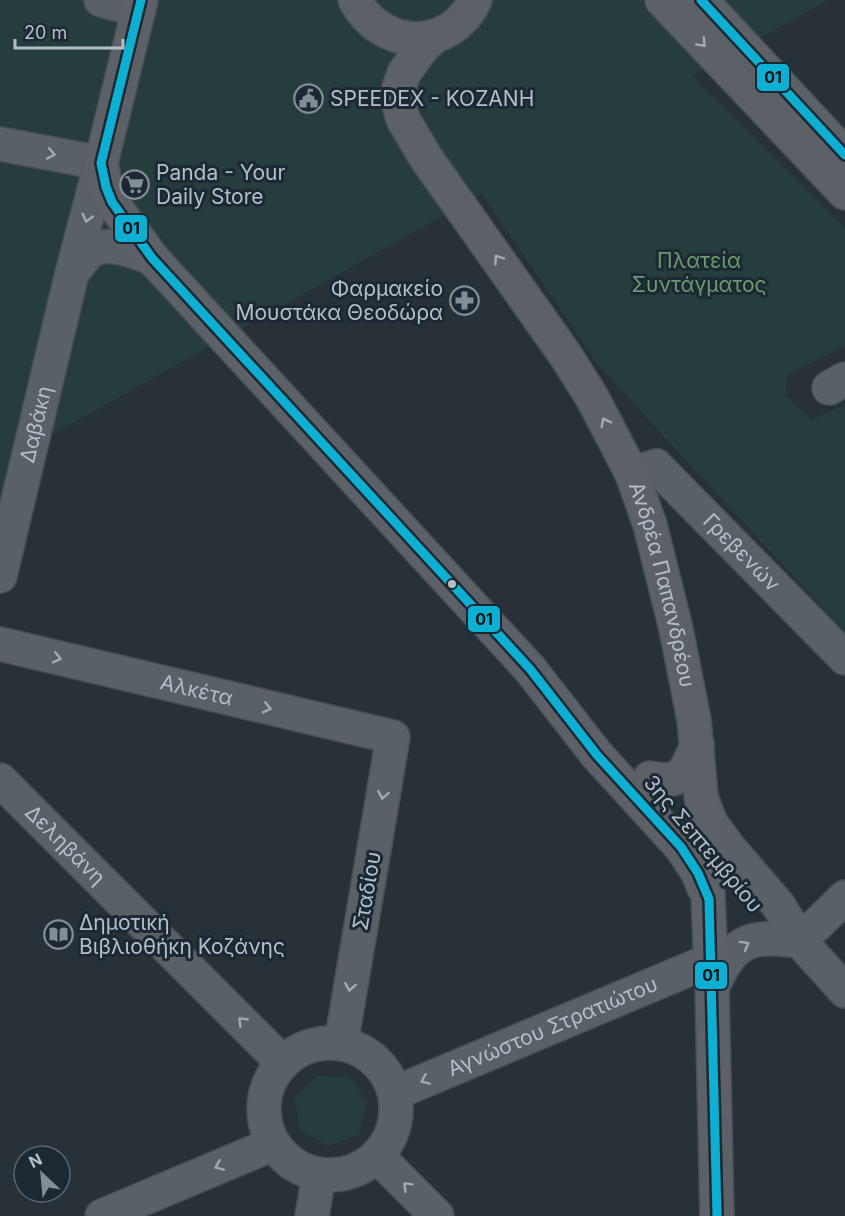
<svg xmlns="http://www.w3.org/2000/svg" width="845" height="1216" font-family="Inter,sans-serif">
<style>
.green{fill:#263d3e}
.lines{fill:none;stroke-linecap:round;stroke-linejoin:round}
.minor-casing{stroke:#474d53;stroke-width:36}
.tertiary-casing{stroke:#474d53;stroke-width:36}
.primary-casing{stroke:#474e55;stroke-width:36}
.minor{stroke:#596066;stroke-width:33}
.tertiary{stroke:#596066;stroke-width:33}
.primary{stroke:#5c6167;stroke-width:33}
.bus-1-casing{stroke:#1c2933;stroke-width:14}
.bus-1{stroke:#0dafd3;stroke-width:9}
.oneway{stroke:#a2abb5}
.oneway2{stroke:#a1abb5}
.bus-dot{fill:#b3bec9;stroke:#1c2933;stroke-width:2}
.labels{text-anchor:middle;stroke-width:6;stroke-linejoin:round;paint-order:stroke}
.poi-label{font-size:21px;fill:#b3bec9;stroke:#1c2933;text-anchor:start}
.park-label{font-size:21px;fill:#699b6e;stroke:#1c2933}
.street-label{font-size:21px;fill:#b3bec9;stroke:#1c2933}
.line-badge{stroke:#1c2933;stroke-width:2}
.pale-badge-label{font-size:16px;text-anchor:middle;font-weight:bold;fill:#111}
</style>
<rect width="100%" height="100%" fill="#293138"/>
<g class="green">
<path d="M0 0H828L692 76 845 228V346L788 374 785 395 811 420 845 405V632L599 366 482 194 21 452 0 524Z"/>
<path d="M317 1076 350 1077 367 1104 358 1135 328 1146 300 1130 295 1098Z"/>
</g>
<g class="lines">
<defs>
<g id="minor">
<path d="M101 0 139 10"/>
<path d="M0 144 101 163"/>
<path d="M829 388 845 379"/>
<path id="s1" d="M632 474 656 466 845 658"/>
<path id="s2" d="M0 644 393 737 341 1044"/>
<path id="s3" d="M0 780 283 1063"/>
<circle cx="330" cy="1109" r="66"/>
<path id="s4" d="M395 1093 711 960"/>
<path d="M377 1156 437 1216"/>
<path d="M102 1216 273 1144"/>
<path d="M312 1216 319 1175"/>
</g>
<g id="tertiary">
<path d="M72 273C78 266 84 256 91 251 109 240 135 252 152 258"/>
<path id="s5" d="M0 576 72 273 101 163"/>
<path d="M702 800 711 823 730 849 779 906 800 941 845 991"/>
<path d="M712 988C721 969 732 944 756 940 769 937 786 940 800 941L845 897"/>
</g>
<g id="primary">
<path d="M141 0 101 163 106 187 112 202 152 258 530 669 597 755 681 847 698 873 704 888"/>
<path d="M355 0C381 50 450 53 475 0"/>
<path d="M662 0 845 193"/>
<path d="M701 0 845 155"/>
<path id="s6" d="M435 36 422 48 404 73 399 88 398 102 403 119 426 158 566 356 593 399 632 474 650 525 676 629 694 720 706 849 712 988 717 1216"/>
<path d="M650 778C683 785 685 772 697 745"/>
</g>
</defs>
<use href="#minor" class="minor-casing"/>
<use href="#tertiary" class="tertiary-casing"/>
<use href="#primary" class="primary-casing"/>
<use href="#minor" class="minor"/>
<use href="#tertiary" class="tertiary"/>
<use href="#primary" class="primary"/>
<defs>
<g id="bus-1">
<path d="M141 0 101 163 106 187 112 202 152 258 530 669 597 755 681 847 698 873 709 899 717 1216"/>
<path d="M701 0 845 155"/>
</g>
</defs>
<use href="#bus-1" class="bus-1-casing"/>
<use href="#bus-1" class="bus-1"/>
</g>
<defs><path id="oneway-chevron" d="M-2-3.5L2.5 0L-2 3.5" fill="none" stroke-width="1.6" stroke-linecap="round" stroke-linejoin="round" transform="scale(1.5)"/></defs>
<g class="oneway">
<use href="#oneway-chevron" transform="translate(702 43) rotate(47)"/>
<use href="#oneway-chevron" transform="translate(498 259) rotate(-125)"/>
<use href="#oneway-chevron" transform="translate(605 422) rotate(-117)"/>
</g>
<g class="oneway2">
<use href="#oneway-chevron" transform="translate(51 154) rotate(11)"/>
<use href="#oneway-chevron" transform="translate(87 218) rotate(105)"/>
<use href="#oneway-chevron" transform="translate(57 658) rotate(13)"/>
<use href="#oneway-chevron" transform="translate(267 708) rotate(13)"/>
<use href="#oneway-chevron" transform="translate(383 795) rotate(100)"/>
<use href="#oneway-chevron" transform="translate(745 945) rotate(-29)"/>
<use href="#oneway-chevron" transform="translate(350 987) rotate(100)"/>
<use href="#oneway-chevron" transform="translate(242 1021) rotate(-135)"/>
<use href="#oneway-chevron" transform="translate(425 1080) rotate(157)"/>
<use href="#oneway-chevron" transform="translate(219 1166) rotate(157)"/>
<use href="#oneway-chevron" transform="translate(407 1186) rotate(-135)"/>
</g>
<defs>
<symbol id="civic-ring" viewBox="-11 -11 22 22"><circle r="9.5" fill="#1c2933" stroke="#838d96" stroke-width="1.5"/><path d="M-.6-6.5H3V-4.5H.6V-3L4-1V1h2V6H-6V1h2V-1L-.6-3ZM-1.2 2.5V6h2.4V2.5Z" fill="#838d96"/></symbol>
<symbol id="supermarket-ring" viewBox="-11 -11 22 22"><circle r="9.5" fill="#1c2933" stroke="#838d96" stroke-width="1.5"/><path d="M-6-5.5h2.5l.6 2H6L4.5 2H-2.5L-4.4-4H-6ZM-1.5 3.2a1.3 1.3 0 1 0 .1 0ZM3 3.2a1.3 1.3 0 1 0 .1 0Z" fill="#838d96"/></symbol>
<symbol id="pharmacy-ring" viewBox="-11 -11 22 22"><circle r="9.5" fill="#1c2933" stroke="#838d96" stroke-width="1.5"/><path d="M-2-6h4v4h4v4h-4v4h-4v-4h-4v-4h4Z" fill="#838d96"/></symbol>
<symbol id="library-ring" viewBox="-11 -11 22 22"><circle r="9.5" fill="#1c2933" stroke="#838d96" stroke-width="1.5"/><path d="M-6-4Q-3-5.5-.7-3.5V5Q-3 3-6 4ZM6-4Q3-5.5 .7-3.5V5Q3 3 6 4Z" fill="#838d96"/></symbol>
</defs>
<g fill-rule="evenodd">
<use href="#civic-ring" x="292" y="82" width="33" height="33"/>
<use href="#supermarket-ring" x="118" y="168" width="33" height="33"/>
<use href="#pharmacy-ring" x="448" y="284" width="33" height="33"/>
<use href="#library-ring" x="42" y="918" width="33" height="33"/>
</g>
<circle class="bus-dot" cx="452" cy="584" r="5"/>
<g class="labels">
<g class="poi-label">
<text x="330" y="106">SPEEDEX - ΚΟΖΑΝΗ</text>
<text x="156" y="180">Panda - Your<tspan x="156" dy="24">Daily Store</tspan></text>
<text x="443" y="296" text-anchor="end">Φαρμακείο<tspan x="443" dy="24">Μουστάκα Θεοδώρα</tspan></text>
<text x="79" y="930">Δημοτική<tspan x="79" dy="24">Βιβλιοθήκη Κοζάνης</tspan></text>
</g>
<g class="park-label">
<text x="699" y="268">Πλατεία<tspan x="699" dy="24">Συντάγματος</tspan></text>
</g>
<g class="street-label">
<text dy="7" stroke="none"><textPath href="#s5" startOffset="156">Δαβάκη</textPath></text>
<text dy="7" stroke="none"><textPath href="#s1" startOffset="147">Γρεβενών</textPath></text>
<text dy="7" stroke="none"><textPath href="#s6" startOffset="634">Ανδρέα Παπανδρέου</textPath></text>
<text dy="7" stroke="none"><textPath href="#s2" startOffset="202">Αλκέτα</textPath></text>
<text transform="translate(703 844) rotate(50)" y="7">3ης Σεπτεμβρίου</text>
<text dy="7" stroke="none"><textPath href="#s3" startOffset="92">Δεληβάνη</textPath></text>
<text transform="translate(367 891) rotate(-80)" y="7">Σταδίου</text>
<text dy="7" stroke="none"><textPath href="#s4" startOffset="171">Αγνώστου Στρατιώτου</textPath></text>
</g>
</g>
<g class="line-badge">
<rect x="756" y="63" width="34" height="29" rx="6" fill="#0dafd3"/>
<rect x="114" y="214" width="34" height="29" rx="6" fill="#0dafd3"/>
<rect x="467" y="605" width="34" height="28" rx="6" fill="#0dafd3"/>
<rect x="694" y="961" width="34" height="29" rx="6" fill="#0dafd3"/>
</g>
<g class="pale-badge-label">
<text x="773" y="83">01</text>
<text x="131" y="234">01</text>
<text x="484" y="625">01</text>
<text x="711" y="981">01</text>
</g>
<g transform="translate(42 1174) rotate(334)"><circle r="28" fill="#1c2933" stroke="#58656f" stroke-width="1.5"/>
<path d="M0-4.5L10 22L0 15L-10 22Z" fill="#838d96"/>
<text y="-9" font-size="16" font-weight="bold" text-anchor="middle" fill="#b3bec9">N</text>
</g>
<path d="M15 39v9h108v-9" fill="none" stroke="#b3bec9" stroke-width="3"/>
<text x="24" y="39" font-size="18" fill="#b3bec9" stroke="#1c2933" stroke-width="4.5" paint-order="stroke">20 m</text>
</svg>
